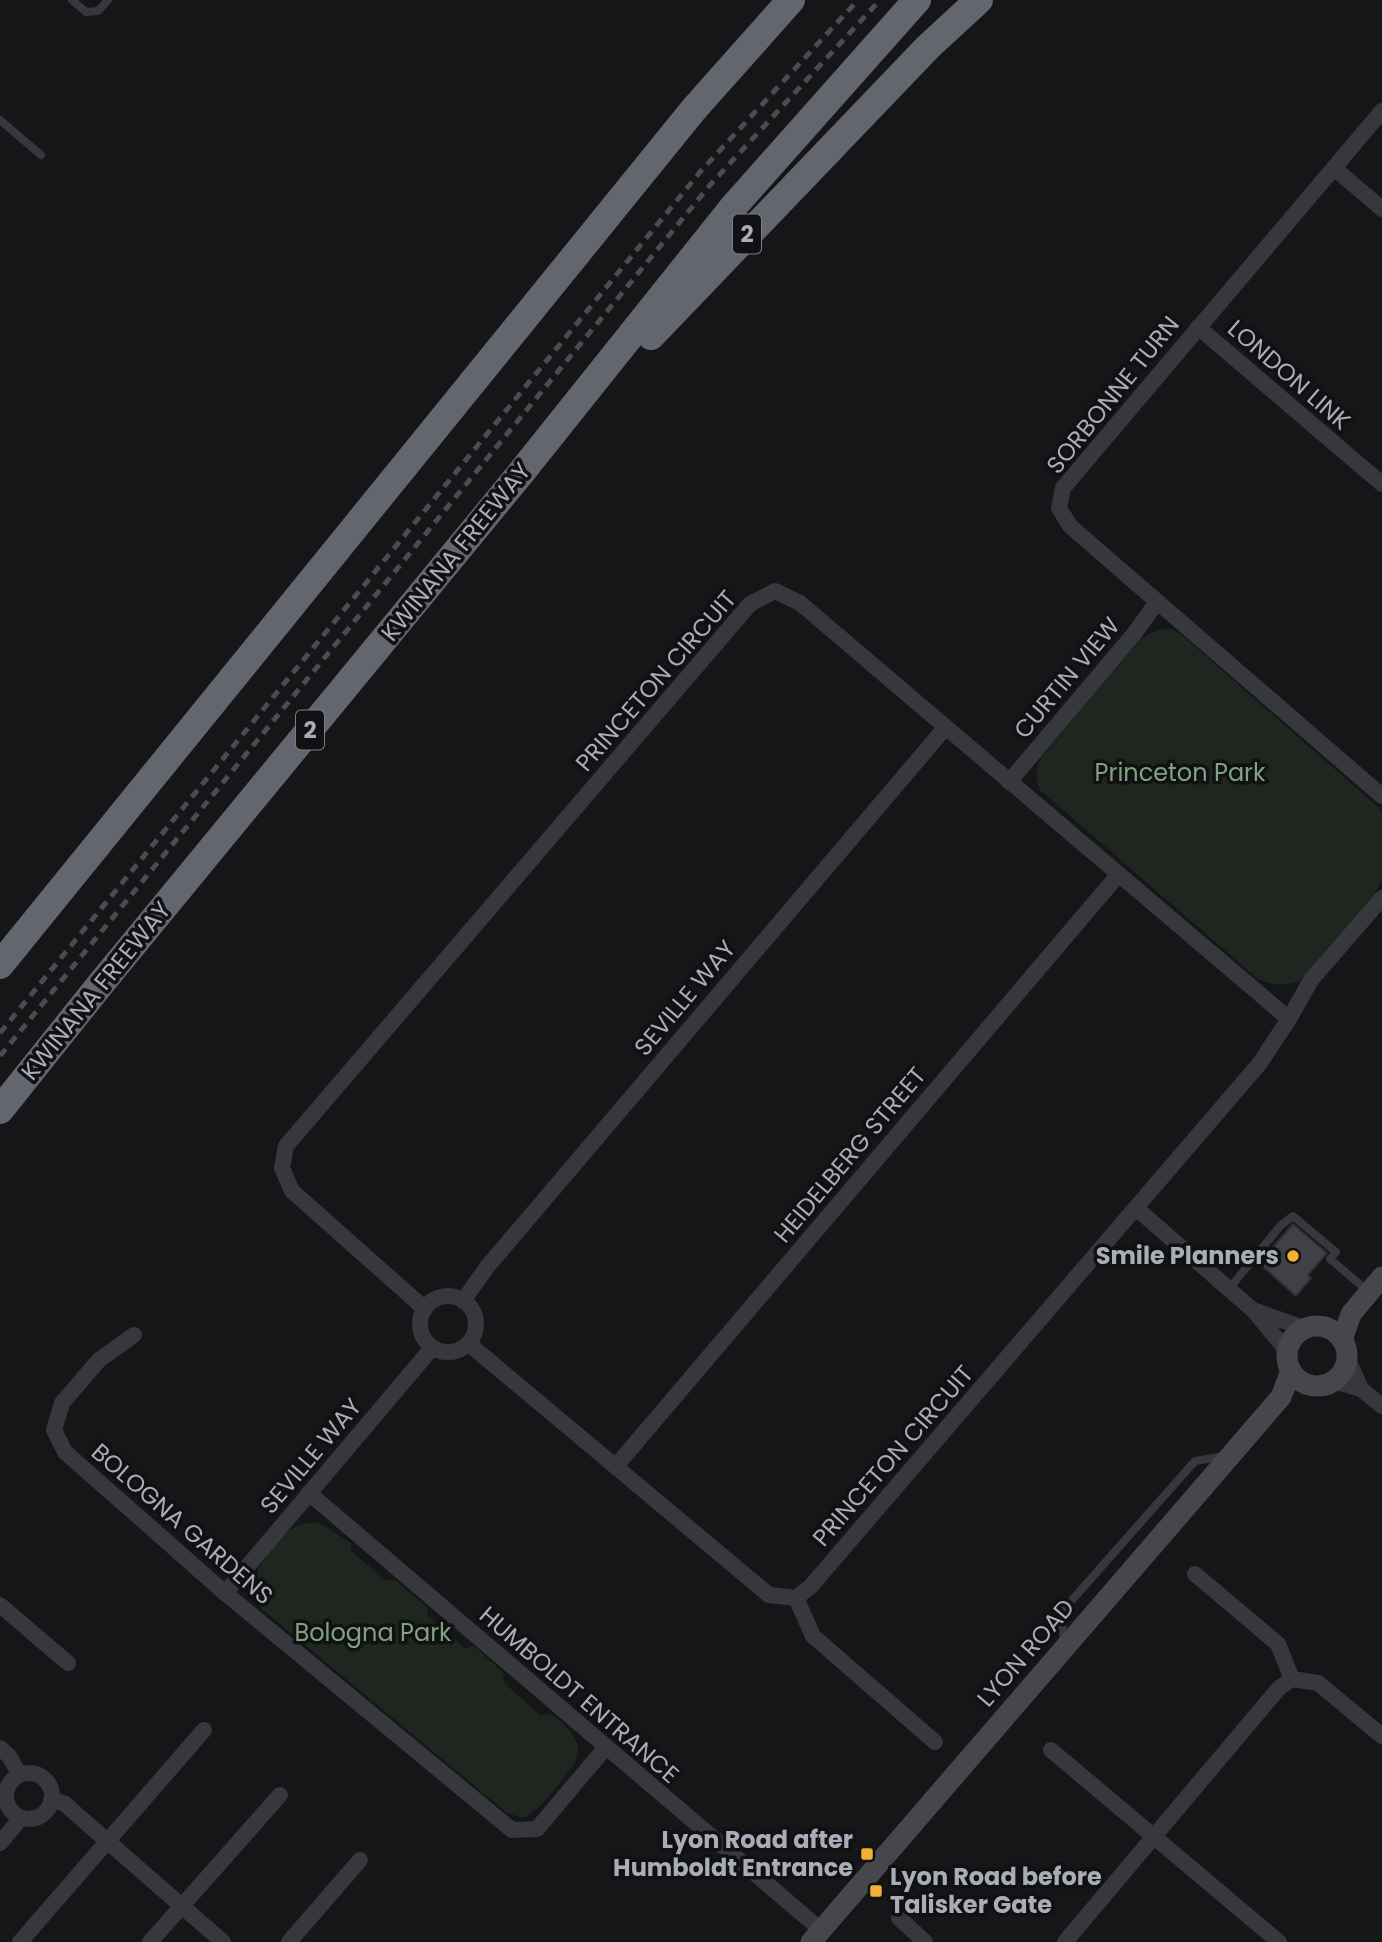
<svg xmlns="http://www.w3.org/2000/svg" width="1382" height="1942" font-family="Poppins,sans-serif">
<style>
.green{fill:#1e261f}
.building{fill:#404145;stroke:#303034;stroke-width:2}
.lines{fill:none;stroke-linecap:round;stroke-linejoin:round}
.lane{stroke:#37383d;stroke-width:8}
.street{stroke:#37383d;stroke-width:16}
.secondary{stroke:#45474d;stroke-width:21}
.highway{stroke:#63666e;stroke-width:28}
.rail{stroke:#4a4c52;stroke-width:5;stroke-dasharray:9 7;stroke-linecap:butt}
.poi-dot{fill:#f2b134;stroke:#111113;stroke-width:2.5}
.labels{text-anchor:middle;stroke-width:7;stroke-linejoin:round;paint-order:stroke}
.shield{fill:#111113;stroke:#7b7e86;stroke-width:2}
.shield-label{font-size:23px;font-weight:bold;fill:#a8adb8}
.street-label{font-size:24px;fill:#a8adb8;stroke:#111113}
.park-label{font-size:24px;fill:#7fa381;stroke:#111113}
.poi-label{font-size:24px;font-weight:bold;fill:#a8adb8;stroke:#111113;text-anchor:end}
</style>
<rect width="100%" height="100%" fill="#161618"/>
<g class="green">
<path d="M1163 629H1173L1184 637 1377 806 1382 813V879L1375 893 1300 981C1284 986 1273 985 1258 979L1040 790C1035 777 1035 769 1042 756L1140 640 1150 633Z"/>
<path d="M318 1522 351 1543V1551L386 1580H395L427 1607 428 1616 465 1648 474 1646 504 1673 503 1682 541 1716 550 1713C584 1739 587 1752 559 1784 548 1798 539 1809 524 1818L507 1813 263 1610C260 1606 255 1600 253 1596 246 1579 277 1539 291 1529 299 1524 309 1523 318 1522Z"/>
</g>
<path class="building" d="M1293 1224 1327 1253 1308 1275 1311 1278 1296 1296 1259 1263Z"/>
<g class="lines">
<g class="lane">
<path d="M72 0 86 12 98 11 108 0"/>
<path d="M0 120 41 155"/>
<path d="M1229 1289 1280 1226 1293 1216 1336 1252 1330 1259 1369 1292"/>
<path d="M1064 1641 1062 1621 1065 1608 1195 1461 1225 1456"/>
</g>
<g class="street">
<path d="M1382 111 1063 488 1059 508 1070 526 1382 796"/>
<path d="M1334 168 1382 209"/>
<path d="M1198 327 1382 484"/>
<path d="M1009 782 1134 634 1157 602"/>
<path d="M1136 1208 1254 1311 1287 1351"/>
<circle cx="448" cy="1324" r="28"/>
<path d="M463 1301 487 1267 945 728"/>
<path d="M425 1309 292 1191 282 1168 286 1146 750 604 775 591 800 603 1289 1019"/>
<path d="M1256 1311 1306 1329"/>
<path d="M134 1335 99 1360 62 1403 54 1430 65 1452 225 1593 512 1830 537 1829 606 1747"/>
<path d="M469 1344 769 1595 796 1598 811 1586 1260 1063 1289 1019 1311 980 1382 898"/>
<path d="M1347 1357 1361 1389"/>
<path d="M1334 1381 1361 1389 1382 1406"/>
<path d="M616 1466 1119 874"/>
<path d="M309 1493 821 1930"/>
<path d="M1195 1574 1278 1644 1292 1679"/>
<path d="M225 1593 432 1348"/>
<path d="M796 1598 813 1636 935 1742"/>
<path d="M0 1605 68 1663"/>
<path d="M0 1748 9 1756 20 1775"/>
<path d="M1051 1750 1279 1942"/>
<circle cx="29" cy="1796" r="23"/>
<path d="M51 1800 64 1803 74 1812 223 1942"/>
<path d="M0 1843 21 1818"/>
<path d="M899 1918 925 1942"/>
<path d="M20 1942 204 1730"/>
<path d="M150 1942 280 1795"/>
<path d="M289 1942 360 1860"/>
<path d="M1065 1942 1279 1688 1292 1679 1318 1683 1382 1736"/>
</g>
<g class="secondary">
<circle cx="1317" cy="1356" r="30"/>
<path d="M1342 1340 1351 1314 1382 1277"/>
<path d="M811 1942 1281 1397 1291 1371"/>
</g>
<g class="highway">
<path d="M651 336 928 47 979 0"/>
<path d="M0 965 694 109 791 0"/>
<path d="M0 1110 99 986 520 474 734 206 917 0"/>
</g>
<g class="rail">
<path d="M0 1033 700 172 858 0"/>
<path d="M0 1056 710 185 880 0"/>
</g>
</g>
<g class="poi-dot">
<circle cx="1293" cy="1256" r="7"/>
<rect x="860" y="1847" width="14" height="14" rx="3.5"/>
<rect x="869" y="1884" width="14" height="14" rx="3.5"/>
</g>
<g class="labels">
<g class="shield">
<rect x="733" y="214.5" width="28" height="39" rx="5"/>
<rect x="296" y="710.5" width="28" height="39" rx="5"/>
</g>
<g class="shield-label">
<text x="747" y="242">2</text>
<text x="310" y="738">2</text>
</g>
<g class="street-label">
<text transform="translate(1289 375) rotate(41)" y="8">LONDON LINK</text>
<text transform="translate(1113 395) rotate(-51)" y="8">SORBONNE TURN</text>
<text transform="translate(456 552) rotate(-51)" y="8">KWINANA FREEWAY</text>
<text transform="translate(1067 678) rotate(-50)" y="8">CURTIN VIEW</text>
<text transform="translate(656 681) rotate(-49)" y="8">PRINCETON CIRCUIT</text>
<text transform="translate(96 991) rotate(-51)" y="8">KWINANA FREEWAY</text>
<text transform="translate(685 998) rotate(-50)" y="8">SEVILLE WAY</text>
<text transform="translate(850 1155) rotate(-50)" y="8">HEIDELBERG STREET</text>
<text transform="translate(311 1456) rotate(-50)" y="8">SEVILLE WAY</text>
<text transform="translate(893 1456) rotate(-49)" y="8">PRINCETON CIRCUIT</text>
<text transform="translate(182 1524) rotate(41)" y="8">BOLOGNA GARDENS</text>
<text transform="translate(1026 1653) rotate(-49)" y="8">LYON ROAD</text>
<text transform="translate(579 1695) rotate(41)" y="8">HUMBOLDT ENTRANCE</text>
</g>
<g class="park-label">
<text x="1180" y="781">Princeton Park</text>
<text x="373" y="1641">Bologna Park</text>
</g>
<g class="poi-label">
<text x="1279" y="1264">Smile Planners</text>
<text x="853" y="1848">Lyon Road after<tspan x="853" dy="28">Humboldt Entrance</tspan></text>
<text x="890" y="1885" text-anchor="start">Lyon Road before<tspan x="890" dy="28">Talisker Gate</tspan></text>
</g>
</g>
</svg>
